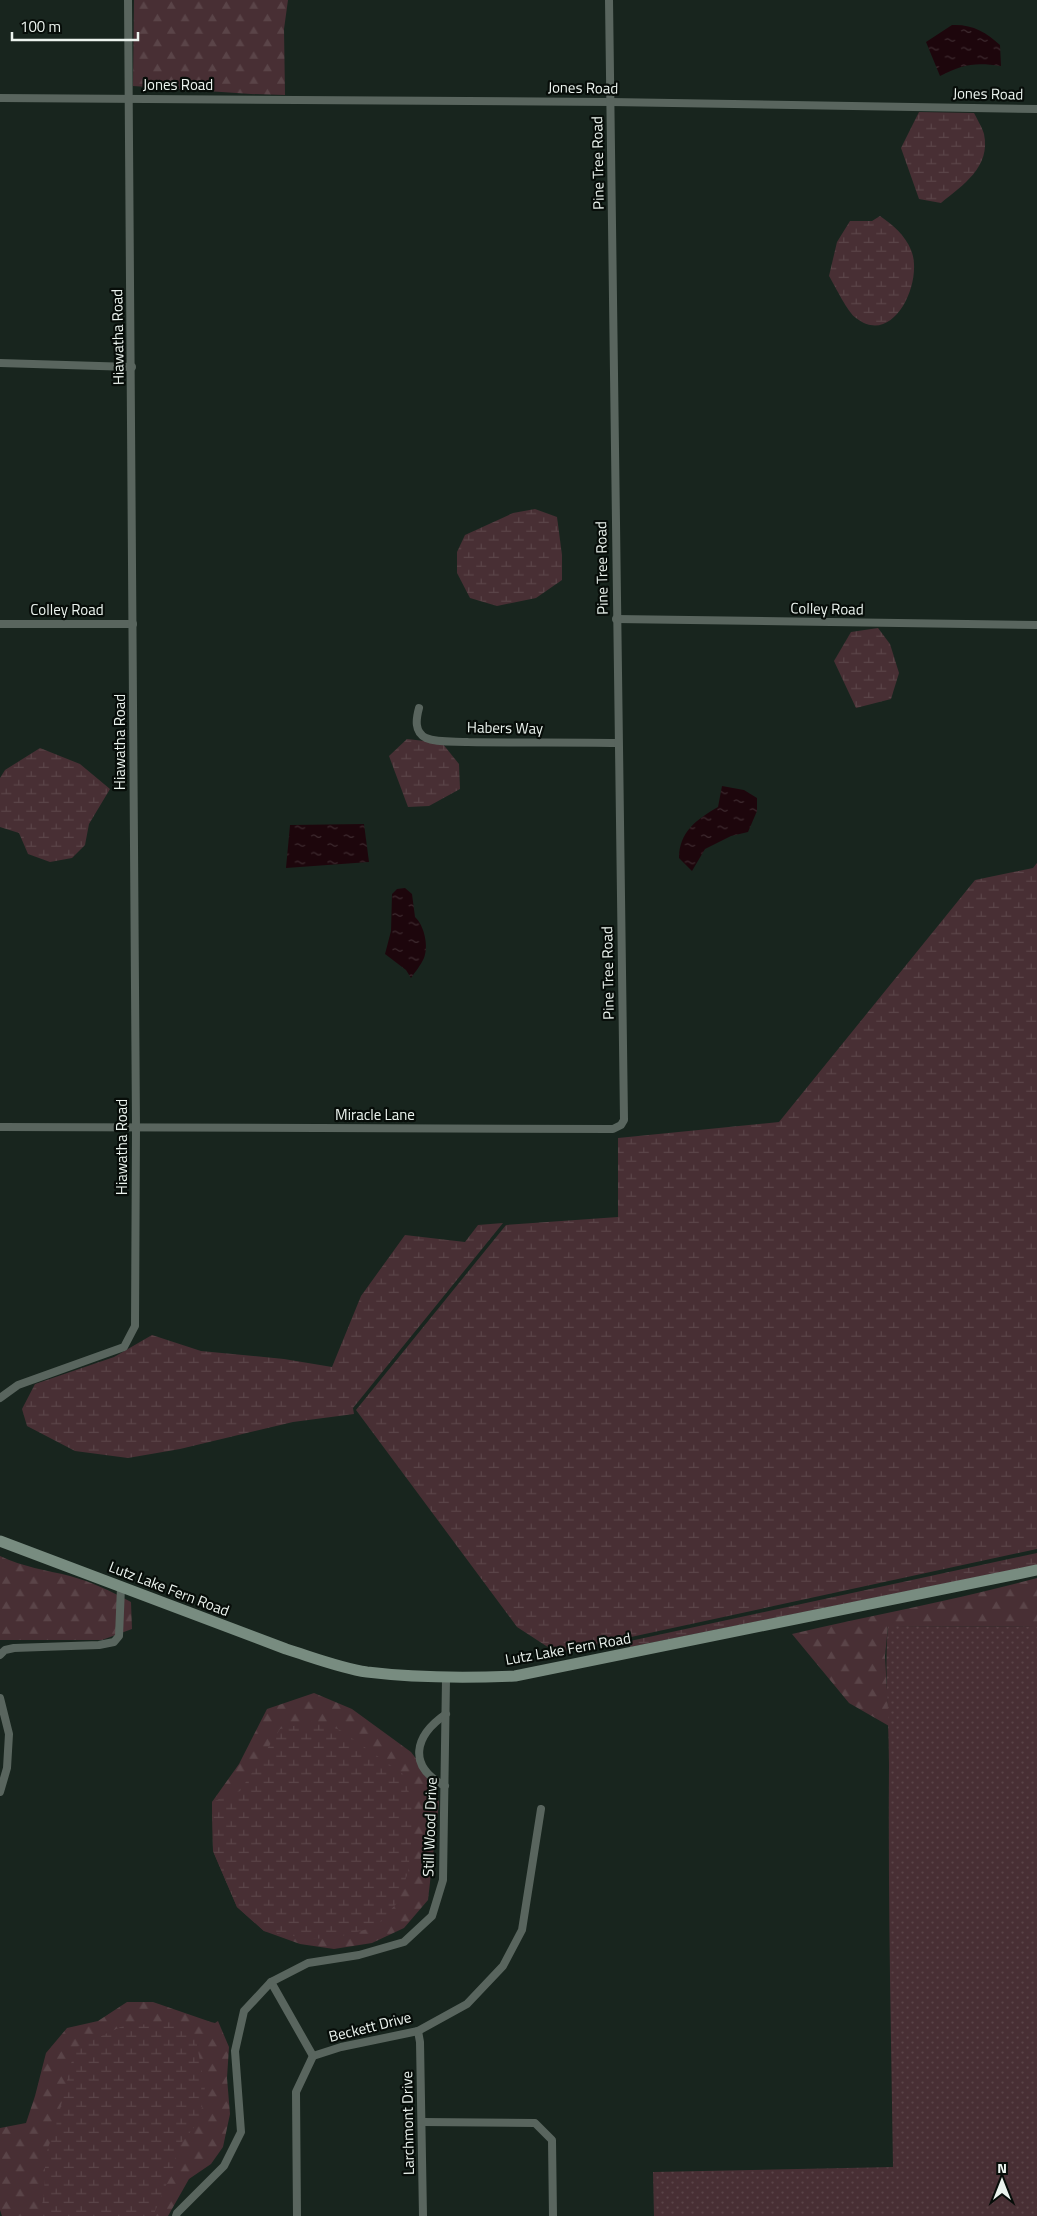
<svg xmlns="http://www.w3.org/2000/svg" width="1037" height="2216" font-family="'Titillium Web',sans-serif">
<style>
.grass{fill:url(#grass-dots)}
.forest{fill:url(#forest-firs)}
.wetland{fill:url(#wetland-marsh)}
.water{fill:url(#water-ripples)}
.lines{fill:none;stroke-linecap:round;stroke-linejoin:round}
.minor{stroke:#59655e;stroke-width:8}
.secondary{stroke:#788c80;stroke-width:11}
.labels{text-anchor:middle;stroke-width:4.5;stroke-linejoin:round;paint-order:stroke}
.street-label{font-size:15px;fill:#ecf4ef;stroke:#070d09}
</style>
<defs>
<pattern id="grass-dots" width="8" height="8" patternUnits="userSpaceOnUse" patternTransform="scale(1.25)"><rect width="8" height="8" fill="#482f34"/><path d="M2 2h.1M6 6h.1" fill="none" stroke="#5a4448" stroke-width="1.8" stroke-linecap="round"/></pattern>
<pattern id="forest-firs" width="22" height="20" patternUnits="userSpaceOnUse" patternTransform="scale(1.25)"><rect width="22" height="20" fill="#482f34"/><path d="M5 1l3.5 6h-7zM16 11l3.5 6h-7z" fill="#5a4448"/></pattern>
<pattern id="wetland-marsh" width="20" height="14" patternUnits="userSpaceOnUse" patternTransform="scale(1.25)"><rect width="20" height="14" fill="#482f34"/><path d="M1 5h8M5 5V1M11 12h8M15 12V8" fill="none" stroke="#5a4448"/></pattern>
<pattern id="water-ripples" width="26" height="14" patternUnits="userSpaceOnUse" patternTransform="scale(1.25)"><rect width="26" height="14" fill="#1d060c"/><path d="M2 4q2-2 4 0t4 0M15 11q2-2 4 0t4 0" fill="none" stroke="#3e2b30"/></pattern>
</defs>
<rect width="100%" height="100%" fill="#18251e"/>
<path class="grass" d="M888 1626 1037 1627V2216H654L653 2172 893 2167C891 2033 888 1899 889 1765 889 1719 884 1672 888 1626Z"/>
<g class="forest">
<path d="M134 0H288L284 29 285 95 251 94 133 86Z"/>
<path d="M0 1556C23 1567 46 1570 70 1576 92 1582 111 1591 131 1602L132 1629 102 1640H0Z"/>
<path d="M1037 1578V1627L888 1626 885 1656 889 1726 849 1703 792 1634C873 1615 956 1600 1037 1578Z"/>
<path d="M314 1693 352 1709 411 1752 427 1773 439 1802 428 1900 404 1928 372 1943 334 1949 300 1944 264 1931 237 1907 213 1851 212 1802 239 1764 267 1709Z"/>
<path d="M127 2002H153L211 2022 215 2023 218 2021 229 2047 227 2078 230 2114 223 2147 211 2164 189 2179 168 2216H2L0 2210V2128L26 2123 35 2096 46 2053 67 2028 98 2021Z"/>
</g>
<g class="wetland">
<path d="M919 112 974 113C977 119 982 127 984 134 991 167 963 185 941 203L919 199 901 148Z"/>
<path d="M880 216C893 225 905 235 911 250 924 280 894 348 856 318 848 313 835 286 829 276L837 242 850 221H872Z"/>
<path d="M535 509 557 517 562 555V580L536 598 497 606 470 598 457 573V552L465 535 513 513Z"/>
<path d="M878 628 890 644 899 673 891 699 856 708 834 661 851 632Z"/>
<path d="M407 739 442 743 459 764 460 789 429 806 408 807 389 756Z"/>
<path d="M40 748 80 764 110 789 89 824 85 845 72 858 50 862 28 854 19 833 0 827V778L5 770Z"/>
<path d="M1037 863V1549L557 1653 517 1627 356 1410 506 1225 618 1217V1138L779 1122 975 880 1033 868Z"/>
<path d="M503 1223 353 1408 354 1414 293 1422 180 1449 128 1458 75 1451 27 1426 22 1409 35 1384 114 1357 152 1335 201 1351 284 1359 332 1367 361 1296 405 1235 465 1242 478 1225Z"/>
<path d="M1037 1553V1565L630 1647V1641Z"/>
<path d="M315 1721 340 1730 403 1774 412 1802V1835L408 1872 398 1902 375 1927 338 1937 312 1939 264 1931 237 1907 213 1851 212 1802 240 1791 280 1729Z"/>
<path d="M172 2021 195 2035 205 2087 200 2120 177 2148 173 2169 153 2216H39L42 2207 45 2179V2156L56 2126 75 2048 125 2025 162 2024Z"/>
</g>
<g class="water">
<path d="M952 25C972 24 986 32 1000 45L1001 66C975 62 963 64 940 76L926 42Z"/>
<path d="M722 786 744 790 757 798V811L748 832 731 836 705 849 692 871 679 858C679 832 697 819 718 807Z"/>
<path d="M364 824 369 862 286 868 290 825Z"/>
<path d="M405 888 412 894 415 917C424 925 429 946 424 958 421 965 415 972 411 978L406 970 385 954 391 931 392 894 397 889Z"/>
</g>
<g class="lines">
<g class="minor">
<path d="M0 98 611 102 1037 109"/>
<path d="M0 363 132 367"/>
<path d="M616 619 1037 625"/>
<path d="M0 624H133"/>
<path d="M419 708C416 719 414 732 426 738 438 743 456 741 468 742 518 743 568 742 618 743"/>
<path d="M0 1127 613 1129 621 1125 624 1120 609 0"/>
<path d="M0 1398 18 1385 124 1347 135 1326 136 1128 128 0"/>
<path d="M0 1655 5 1650 14 1648 99 1645 114 1642 119 1636 121 1587"/>
<path d="M0 1698 9 1734 7 1768 0 1792"/>
<path d="M445 1786C407 1766 414 1736 446 1714"/>
<path d="M271 1982 313 2056"/>
<path d="M418 2031 420 2042 423 2216"/>
<path d="M423 2122 535 2123 552 2140 553 2216"/>
<path d="M176 2216 177 2213 224 2166 241 2132 235 2051 244 2011 271 1982 308 1963 359 1955 404 1942 432 1916 443 1880 446 1679"/>
<path d="M297 2216 296 2092 313 2056 341 2047 418 2031 467 2004 503 1966 522 1930 541 1809"/>
</g>
<path class="secondary" d="M0 1541 286 1649C312 1657 340 1668 367 1672 416 1678 466 1678 515 1676L1037 1570"/>
</g>
<g class="labels">
<g class="street-label">
<text x="178" y="90">Jones Road</text>
<text transform="translate(583 88) rotate(1)" y="5">Jones Road</text>
<text transform="translate(988 94) rotate(1)" y="5">Jones Road</text>
<text transform="translate(598 163) rotate(-91)" y="5">Pine Tree Road</text>
<text transform="translate(118 337) rotate(-91)" y="5">Hiawatha Road</text>
<text transform="translate(602 568) rotate(-91)" y="5">Pine Tree Road</text>
<text transform="translate(827 609) rotate(1)" y="5">Colley Road</text>
<text x="67" y="615">Colley Road</text>
<text transform="translate(505 728) rotate(1)" y="5">Habers Way</text>
<text transform="translate(120 742) rotate(-90)" y="5">Hiawatha Road</text>
<text transform="translate(608 973) rotate(-91)" y="5">Pine Tree Road</text>
<text x="375" y="1120">Miracle Lane</text>
<text transform="translate(122 1147) rotate(-90)" y="5">Hiawatha Road</text>
<text transform="translate(169 1589) rotate(21)" y="5">Lutz Lake Fern Road</text>
<text transform="translate(568 1649) rotate(-10)" y="5">Lutz Lake Fern Road</text>
<text transform="translate(430 1827) rotate(-88)" y="5">Still Wood Drive</text>
<text transform="translate(370 2027) rotate(-14)" y="5">Beckett Drive</text>
<text transform="translate(408 2123) rotate(-91)" y="5">Larchmont Drive</text>
</g>
</g>
<g transform="translate(1002 2181)" stroke="#070d09" stroke-width="4" paint-order="stroke">
<path d="M0-4L9 19L0 12L-9 19Z" fill="#ecf4ef"/>
<text y="-8" font-size="14" font-weight="bold" text-anchor="middle" fill="#ecf4ef">N</text>
</g>
<path d="M12 32v8h126v-8" fill="none" stroke="#ecf4ef" stroke-width="2.5"/>
<text x="20" y="32" font-size="15" fill="#ecf4ef" stroke="#070d09" stroke-width="4" paint-order="stroke">100 m</text>
</svg>
